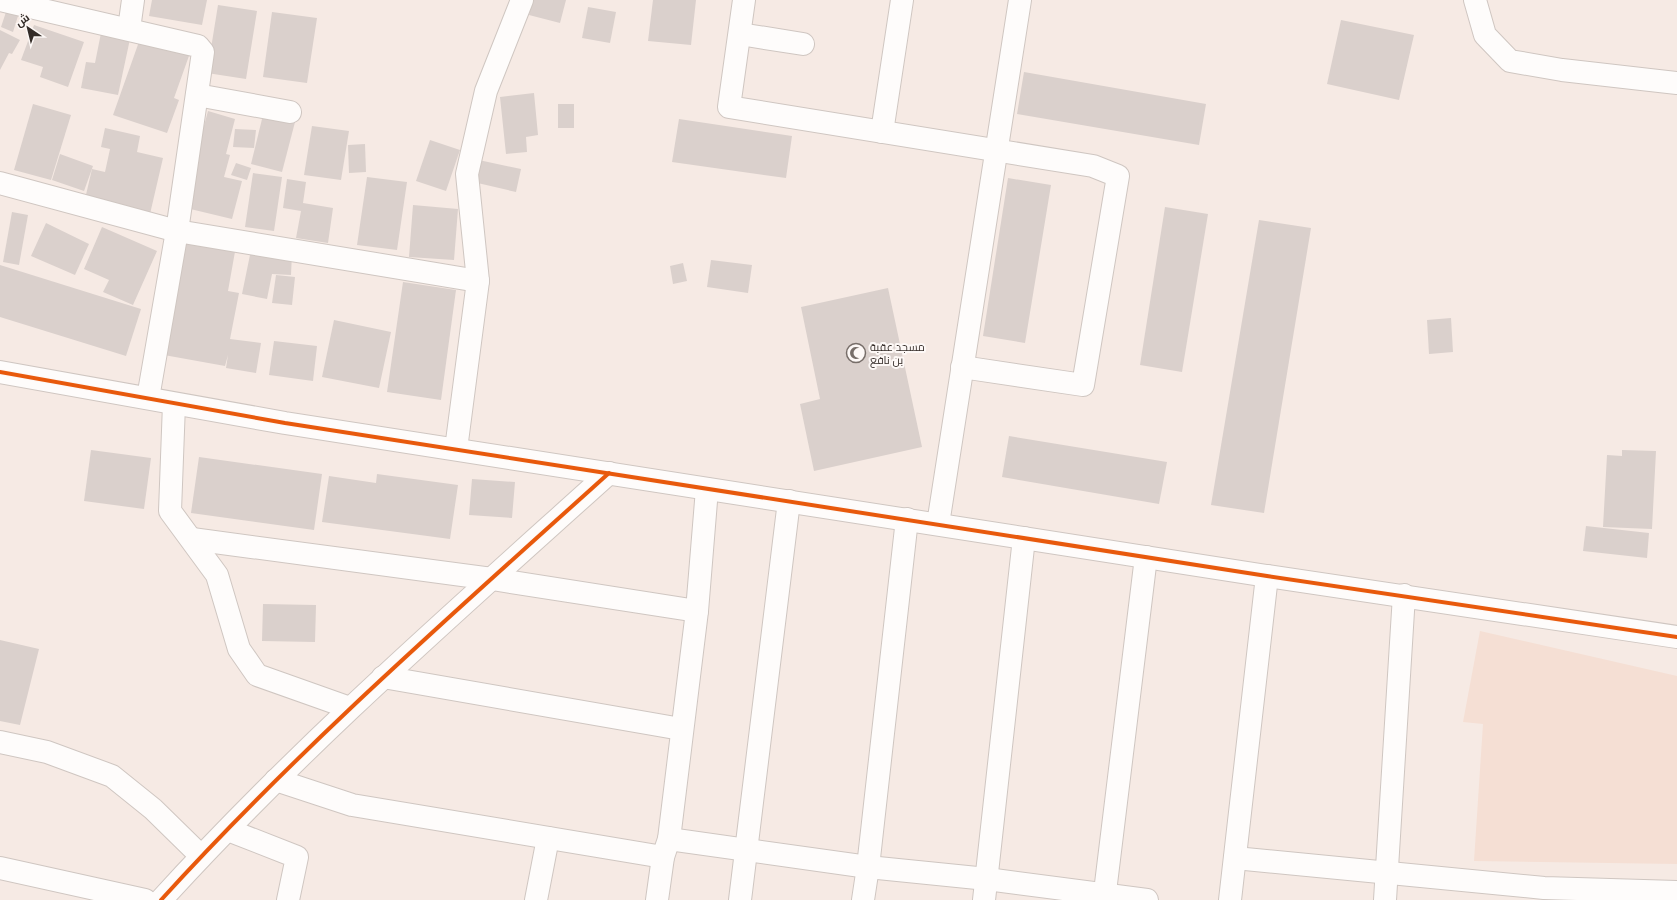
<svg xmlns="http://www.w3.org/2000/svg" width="1677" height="900" font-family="Roboto,Cairo,sans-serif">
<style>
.built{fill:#f5dfd4}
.building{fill:#dad0cc}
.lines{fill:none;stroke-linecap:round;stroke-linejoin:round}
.minor-casing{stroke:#cfc6c1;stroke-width:24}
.minor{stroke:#fefcfb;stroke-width:22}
.cycleway-casing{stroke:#fdf8f6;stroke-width:6}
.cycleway{stroke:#e8590c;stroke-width:4}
.labels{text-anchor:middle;stroke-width:4;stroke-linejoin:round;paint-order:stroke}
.poi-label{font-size:11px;fill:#332b27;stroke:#fdf8f6;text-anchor:start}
</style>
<rect width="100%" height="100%" fill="#f6eae4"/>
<path class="built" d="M1480 631 1677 676V864L1474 861 1483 724 1463 722Z"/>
<g class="building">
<path d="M152 0H207L202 25 149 16Z"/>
<path d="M533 0H566L560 23 529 15Z"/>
<path d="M653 0H696L691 45 648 41Z"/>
<path d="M218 5 257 11 246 79 207 73Z"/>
<path d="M588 7 616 12 610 43 582 38Z"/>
<path d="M6 12 18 16 13 32 1 27Z"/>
<path d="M272 12 317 18 307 83 263 77Z"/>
<path d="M1341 20 1414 35 1399 100 1327 84Z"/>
<path d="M34 25 84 42 68 87 40 77 43 67 21 60Z"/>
<path d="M0 30 20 40 12 54 9 53 0 70Z"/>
<path d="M101 33 130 39 118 95 81 88 86 62 95 63Z"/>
<path d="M141 36 190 53 174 98 179 100 167 133 113 115Z"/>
<path d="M1024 72 1206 104 1199 145 1017 114Z"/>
<path d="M534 93 538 135 526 137 527 152 506 154 500 97Z"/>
<path d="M33 104 71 115 51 180 14 170Z"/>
<rect x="558" y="104" width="16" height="24"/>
<path d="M208 111 235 119 226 154 230 155 224 177 242 181 232 219 182 207Z"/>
<path d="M263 115 295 122 282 172 251 164Z"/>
<path d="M679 119 792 136 786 178 672 162Z"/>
<path d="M312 126 349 131 341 180 304 175Z"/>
<path d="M105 128 140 136 137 152 163 158 150 214 85 199 92 169 105 172 110 149 101 147Z"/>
<path d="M235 129 256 130 254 148 233 147Z"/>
<path d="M430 140 460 150 446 191 416 181Z"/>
<path d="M365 144 366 172 349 173 348 145Z"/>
<path d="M60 154 93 166 84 191 52 180Z"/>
<path d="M474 159 521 169 516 192 469 181Z"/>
<path d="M236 163 251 168 247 180 231 175Z"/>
<path d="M253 173 282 177 274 231 245 227Z"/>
<path d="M367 177 407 182 397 250 357 245Z"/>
<path d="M1008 178 1051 185 1025 343 983 336Z"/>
<path d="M287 179 306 182 303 203 333 208 328 243 296 238 301 211 283 208Z"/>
<path d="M413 205 458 209 454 260 409 257Z"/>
<path d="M1165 207 1208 214 1182 372 1140 365Z"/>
<path d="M12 212 28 215 19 265 3 262Z"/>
<path d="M1259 220 1311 228 1264 513 1211 505Z"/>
<path d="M46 223 89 244 75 275 31 256Z"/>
<path d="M102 227 157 251 133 305 103 292 109 280 84 269Z"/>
<path d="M187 237 236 246 228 291 239 293 230 339 261 343 256 373 226 368 228 355 225 366 164 355Z"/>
<path d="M251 250 292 253 291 275 272 274 267 299 242 294Z"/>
<path d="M711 260 752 265 748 293 707 287Z"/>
<path d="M683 263 687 281 673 284 670 266Z"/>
<path d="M0 265 141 309 126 356 0 317Z"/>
<path d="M276 275 295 277 292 305 272 303Z"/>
<path d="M403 282 456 290 441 400 387 392Z"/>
<path d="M888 288 922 447 814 471 800 404 820 399 801 307Z"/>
<path d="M1451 318 1453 352 1429 354 1427 320Z"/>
<path d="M334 320 391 332 379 388 322 377Z"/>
<path d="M274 341 317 346 313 381 269 375Z"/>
<path d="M1009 436 1167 462 1159 504 1002 477Z"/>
<path d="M91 450 151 458 144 509 84 501Z"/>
<path d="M1622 450 1656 451 1652 529 1603 527 1607 455 1622 456Z"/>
<path d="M199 457 322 474 314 530 191 513Z"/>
<path d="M377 474 458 485 450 539 322 522 329 476 376 483Z"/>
<path d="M472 479 515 482 512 518 469 515Z"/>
<path d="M1586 526 1649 533 1647 558 1583 551Z"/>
<path d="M263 604 316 605 315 642 262 641Z"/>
<path d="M0 640 39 649 20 725 0 721Z"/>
</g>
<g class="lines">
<defs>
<g id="minor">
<path d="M0 0 198 46 203 52 177 231 148 398"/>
<path d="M744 0 729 107 1093 166 1118 176 1083 385 962 367"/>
<path d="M1475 0 1485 35 1510 61 1562 70 1677 83"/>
<path d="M129 29 133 0"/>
<path d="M740 34 803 44"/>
<path d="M197 95 290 112"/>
<path d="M882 132 902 0"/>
<path d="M0 183 177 231 478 281"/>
<path d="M0 372 285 423 1267 576 1677 637"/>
<path d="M174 404 170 511 217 575 239 649 257 675 350 708"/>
<path d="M456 449 478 281 467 174 486 91 522 0"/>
<path d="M938 524 1020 0"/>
<path d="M192 539 492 579 697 611"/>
<path d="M383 677 681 729"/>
<path d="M0 742 47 752 112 776 153 809 201 856"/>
<path d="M276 780 352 805 663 857"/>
<path d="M228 830 297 857 288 900"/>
<path d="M669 839 868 867 987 879 1147 900"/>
<path d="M1235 858 1544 888 1677 892"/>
<path d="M0 868 145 900"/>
<path d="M161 900C300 747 456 611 609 473"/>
<path d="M536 900 548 838"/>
<path d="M657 900 663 857 669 839 697 611 707 489"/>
<path d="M740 900 789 501"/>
<path d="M863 900 868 867 907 519"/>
<path d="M984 900 1024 538"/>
<path d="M1104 900 1146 557"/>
<path d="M1230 900 1267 576"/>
<path d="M1385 900 1404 595"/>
</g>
</defs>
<use href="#minor" class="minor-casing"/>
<use href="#minor" class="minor"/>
<defs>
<g id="cycleway">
<path d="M0 372 285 423 1267 576 1677 637"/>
<path d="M161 900C300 747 456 611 609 473"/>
</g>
</defs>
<use href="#cycleway" class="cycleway-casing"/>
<use href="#cycleway" class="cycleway"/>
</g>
<defs>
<symbol id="mosque-ring" viewBox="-11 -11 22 22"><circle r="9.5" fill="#fdf8f6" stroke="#776e69" stroke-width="1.5"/><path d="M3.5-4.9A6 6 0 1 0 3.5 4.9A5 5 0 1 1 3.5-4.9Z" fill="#776e69"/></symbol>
</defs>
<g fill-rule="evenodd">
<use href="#mosque-ring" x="845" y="342" width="22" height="22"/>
</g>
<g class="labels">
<g class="poi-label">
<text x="870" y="351">مسجد عقبة<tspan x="870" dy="13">بن نافع</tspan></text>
</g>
</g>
<g transform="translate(28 28) rotate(325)" stroke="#fdf8f6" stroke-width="3" paint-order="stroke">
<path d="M0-3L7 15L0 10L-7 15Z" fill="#332b27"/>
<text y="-6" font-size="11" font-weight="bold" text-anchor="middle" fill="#332b27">ش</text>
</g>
</svg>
